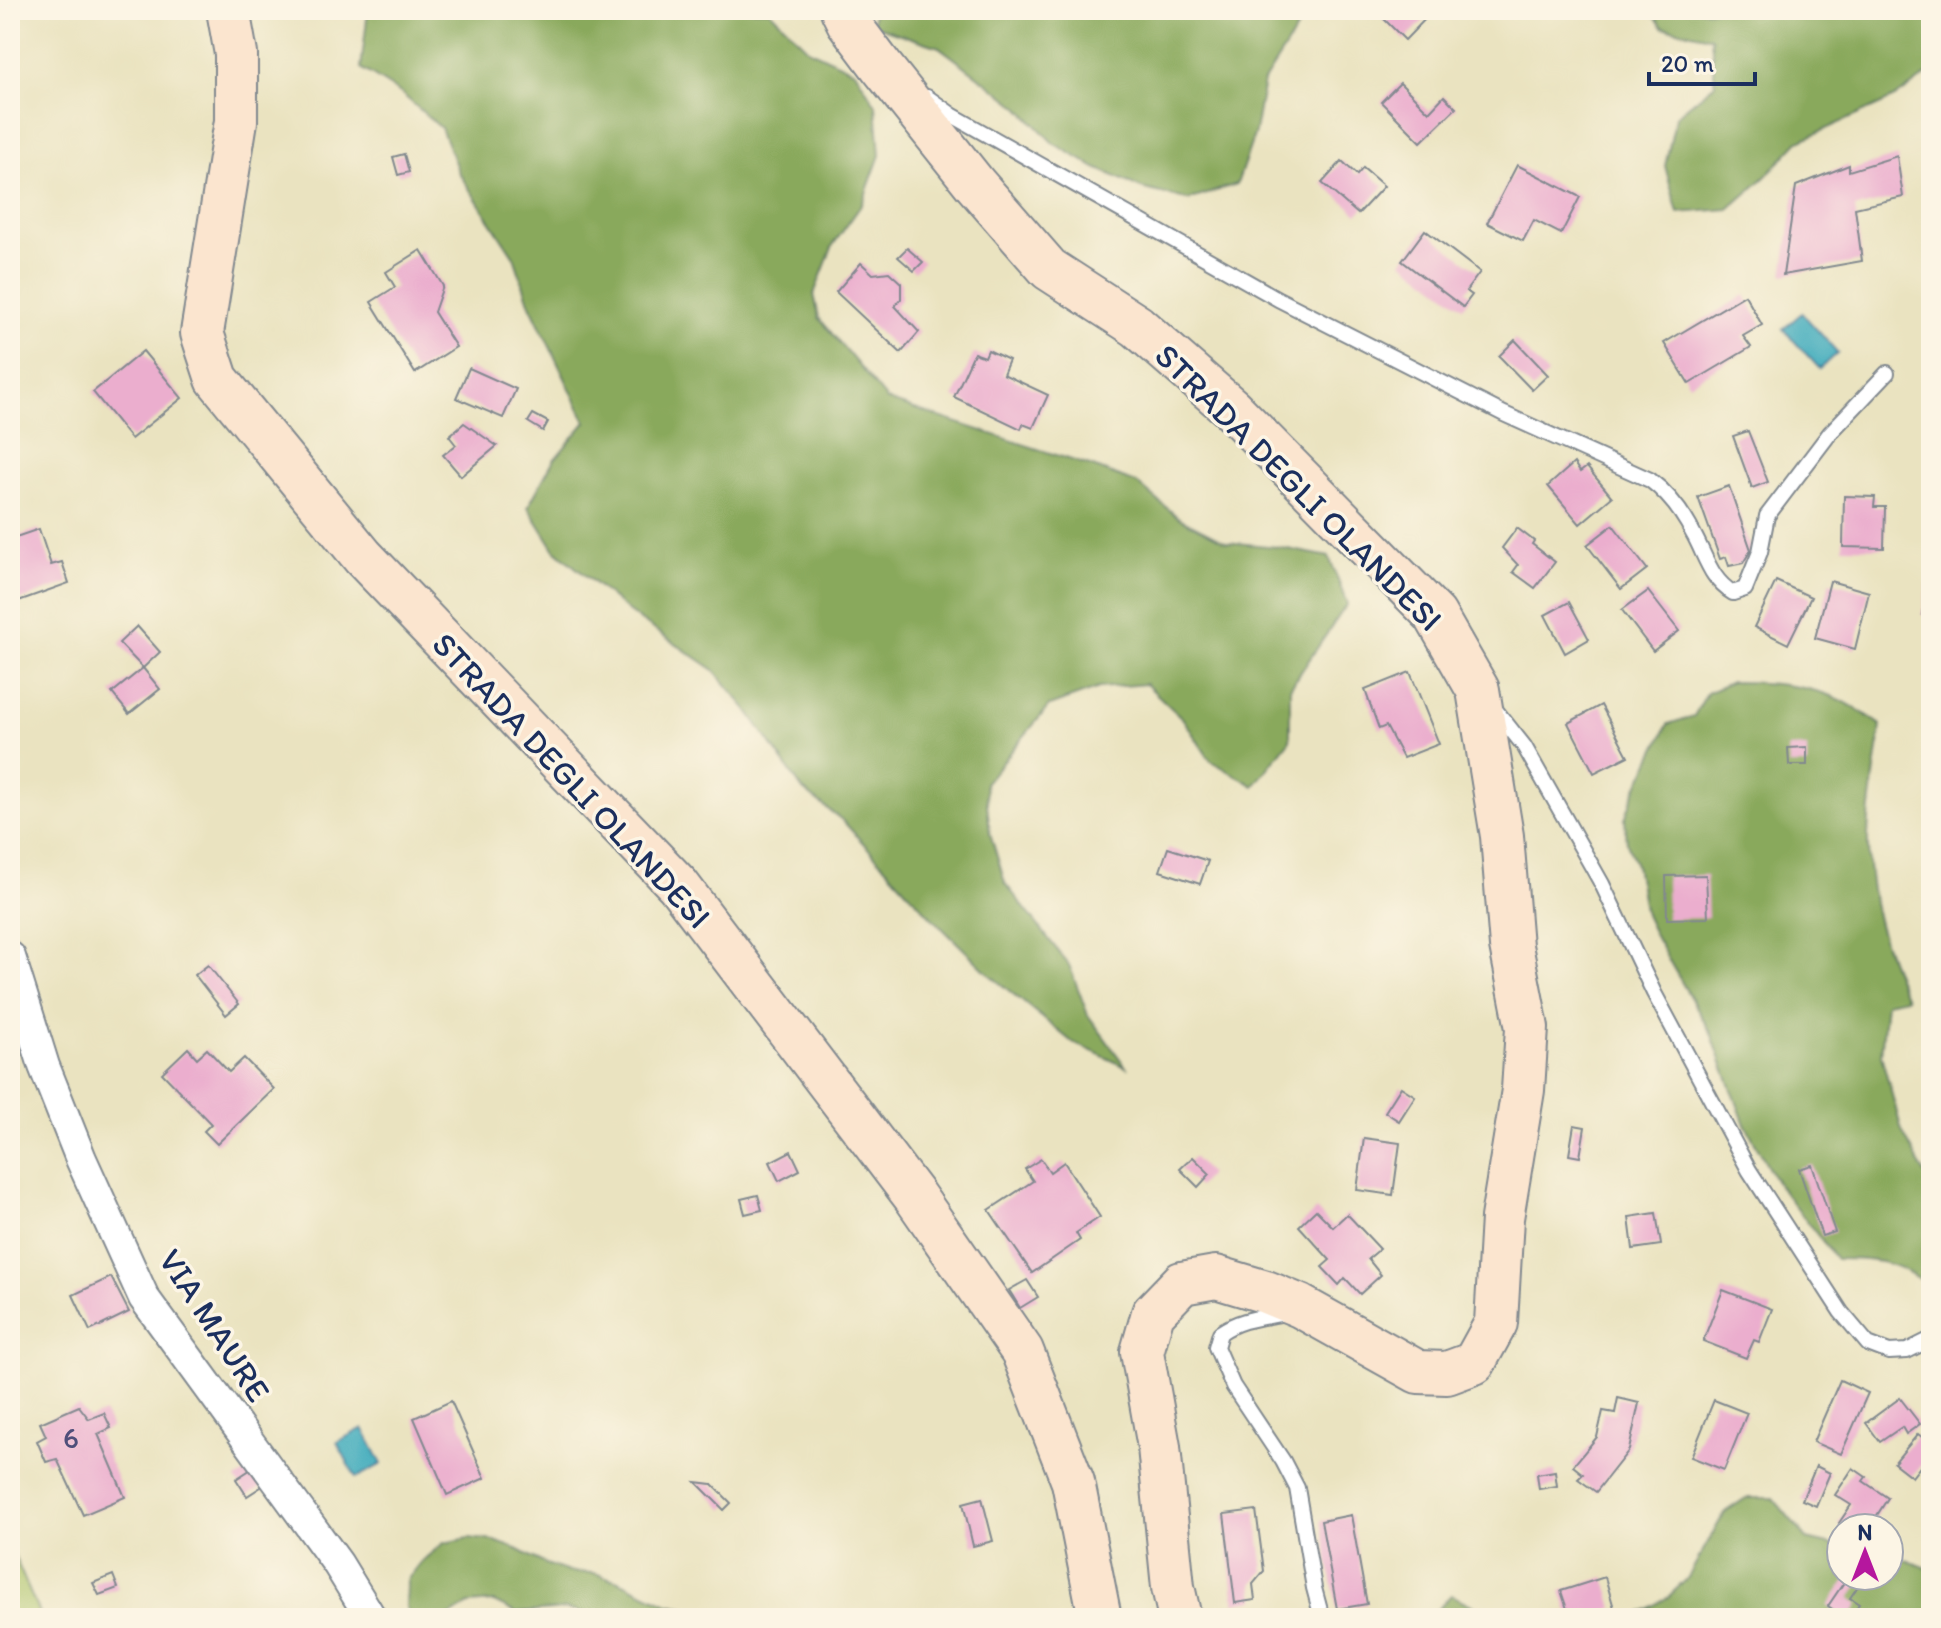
<svg xmlns="http://www.w3.org/2000/svg" width="1941" height="1628" font-family="Itim,sans-serif">
<style>
.green{fill:#acc368;stroke:#647963;stroke-width:2}
.forest{fill:#89a95c;stroke:#526c5d;stroke-width:2}
.water{fill:#3daabc;stroke:#2c6c8d;stroke-width:2}
.building{fill:#ebaece}
.lines{fill:none;stroke-linecap:round;stroke-linejoin:round}
.service-casing{stroke:#82898f;stroke-width:18}
.minor-casing{stroke:#82898f;stroke-width:34}
.secondary-casing{stroke:#82898f;stroke-width:46}
.service{stroke:#fff;stroke-width:14}
.minor{stroke:#fff;stroke-width:30}
.secondary{stroke:#fbe5cf;stroke-width:42}
.labels{text-anchor:middle;stroke-width:7;stroke-linejoin:round;paint-order:stroke}
.number-label{font-size:30px;fill:#4f4f7a}
.street-label{font-size:34px;fill:#1b2f5e;stroke:#fcf5e5}
</style>
<rect width="100%" height="100%" fill="#fcf5e5"/>
<filter id="ink" filterUnits="userSpaceOnUse"><feTurbulence type="fractalNoise" baseFrequency=".0125" numOctaves="2"/><feDisplacementMap in="SourceGraphic" scale="16" xChannelSelector="R" yChannelSelector="G"/><feConvolveMatrix kernelMatrix="1 2 1 2 8 2 1 2 1" color-interpolation-filters="sRGB"/></filter>
<filter id="wash" filterUnits="userSpaceOnUse"><feTurbulence type="fractalNoise" baseFrequency=".006" numOctaves="4" result="noise"/><feDisplacementMap in="SourceGraphic" scale="32" xChannelSelector="R" yChannelSelector="G"/><feGaussianBlur stdDeviation="1.8" result="paint"/><feColorMatrix in="noise" values="0 0 0 0 0 0 0 0 0 0 0 0 0 0 0 0 0 1.4 0 .05"/><feComposite in="paint" operator="in"/></filter>
<g filter="url(#wash)">
<rect width="100%" height="100%" fill="#eae3c0"/>
<path class="green" d="M10 1546 41 1618H10Z"/>
<g class="forest">
<path d="M368 10H769L808 49 855 71 876 105 880 155 862 204 833 245 814 294 819 318 887 400 1090 466 1138 484 1179 518 1226 542 1277 547 1329 557 1347 604 1290 688V740L1254 786 1210 760 1183 719 1146 684 1099 688 1049 706 985 783 990 833 1005 883 1069 965 1088 1015 1126 1067 1072 1042 990 975 933 919 842 820 803 790 746 708 714 670 630 613 555 550 528 507 553 461 586 422 530 305 514 257 459 173 441 128 402 94 361 68Z"/>
<path d="M873 10H1309L1264 81 1255 132 1237 184 1189 200 1141 188 1096 168 1053 143 1019 107 939 47 873 25Z"/>
<path d="M1649 10H1931V72L1895 98 1799 141 1765 177 1729 209 1678 213 1665 166 1676 116 1715 84 1711 37 1663 27Z"/>
<path d="M1731 682C1764 682 1800 684 1831 696 1849 702 1865 715 1881 725 1877 763 1867 811 1868 848 1870 904 1883 947 1906 998L1886 1002 1881 1055 1902 1131 1931 1186V1288C1898 1261 1878 1259 1836 1259L1777 1183 1744 1122 1711 1033 1656 938 1645 915 1636 865 1627 843 1625 819 1633 796 1668 724 1694 716 1707 693Z"/>
<path d="M1746 1498H1773L1807 1539 1841 1547V1576H1889V1553L1931 1570V1618H1633L1668 1597 1687 1579 1725 1512Z"/>
<path d="M469 1538 495 1541 519 1550 543 1563 569 1572 594 1573 619 1581 668 1604 737 1618H596L589 1614 566 1609 516 1613 494 1602 469 1604 447 1618H410L406 1607 407 1580 423 1560 444 1543Z"/>
<path d="M1451 1595 1474 1606 1490 1618H1429Z"/>
</g>
<g class="water">
<path d="M1802 313 1838 353 1820 369 1783 329Z"/>
<path d="M363 1428 382 1464 356 1478 337 1442Z"/>
</g>
<g id="blocks">
<g class="building">
<path d="M1375 10H1428L1431 13 1405 40Z"/>
<path d="M1400 83 1429 112 1444 96 1456 108 1421 142 1381 102Z"/>
<path d="M404 154 409 172 398 175 393 157Z"/>
<path d="M1897 156 1903 197 1855 208 1862 261 1783 275 1796 186 1849 165V171Z"/>
<path d="M1342 161 1357 175 1363 168 1384 186 1358 214 1322 183Z"/>
<path d="M1517 165 1580 197 1561 234 1534 220 1523 241 1487 223Z"/>
<path d="M1425 230 1480 272 1466 291 1472 295 1463 307 1402 261Z"/>
<path d="M907 248 923 262 914 271 898 257Z"/>
<path d="M421 250 443 286 434 312 456 347 415 373 371 302 395 287 386 272Z"/>
<path d="M861 263 873 274 889 272 901 283V299L895 306 919 332 901 353 836 292Z"/>
<path d="M1745 295 1762 325 1743 336 1751 347 1689 384 1664 343Z"/>
<path d="M1515 340 1548 375 1532 390 1499 356Z"/>
<path d="M988 350 1009 360 1003 374 1048 395 1033 428 1023 424 1021 429 954 397 974 353 985 357Z"/>
<path d="M143 351 182 398 131 439 93 392Z"/>
<path d="M469 368 516 389 503 418 456 398Z"/>
<path d="M533 414 548 422 543 431 528 422Z"/>
<path d="M464 423 497 446 461 476 443 455 456 445 449 436Z"/>
<path d="M1748 431 1768 482 1752 488 1733 436Z"/>
<path d="M1574 463 1580 472 1587 467 1612 497 1580 524 1548 486Z"/>
<path d="M1729 486 1751 550 1743 563 1729 566 1726 557 1720 559 1698 497Z"/>
<path d="M1844 496 1875 497 1874 507H1885L1884 548 1843 547Z"/>
<path d="M1613 525 1647 569 1621 589 1587 545Z"/>
<path d="M1517 528 1534 541 1532 544 1555 562 1535 588 1513 572 1518 565 1502 548Z"/>
<path d="M39 529 51 565 62 562 69 583 10 604V539Z"/>
<path d="M1929 572H1931V616L1922 615Z"/>
<path d="M1776 581 1811 597 1788 644 1754 627Z"/>
<path d="M1830 581 1869 592 1855 649 1815 638Z"/>
<path d="M1648 591 1679 631 1653 651 1622 610Z"/>
<path d="M1569 602 1589 639 1565 653 1545 615Z"/>
<path d="M137 626 160 652 143 668 119 643Z"/>
<path d="M143 668 160 689 129 714 112 693Z"/>
<path d="M1410 672 1439 744 1403 758 1386 726 1379 729 1365 690Z"/>
<path d="M1601 705 1628 756 1594 773 1568 723Z"/>
<path d="M1807 747V765H1789L1788 748Z"/>
<path d="M1168 848 1208 861 1200 884 1160 871Z"/>
<path d="M1706 875 1708 918 1667 919 1666 876Z"/>
<path d="M208 965 239 1004 226 1015 195 975Z"/>
<path d="M188 1048 197 1058 207 1049 229 1072 244 1058 274 1089 217 1144 204 1131 211 1124 162 1073Z"/>
<path d="M1401 1087 1415 1096 1399 1121 1385 1112Z"/>
<path d="M1574 1125 1585 1127 1580 1157 1569 1155Z"/>
<path d="M1364 1138 1400 1143 1393 1195 1357 1190Z"/>
<path d="M791 1151 800 1170 779 1181 770 1162Z"/>
<path d="M1193 1157 1210 1174 1198 1187 1180 1169Z"/>
<path d="M1041 1159 1050 1172 1064 1162 1100 1217 1076 1233 1080 1240 1032 1273 989 1210 1033 1181 1025 1169Z"/>
<path d="M1812 1165 1835 1232 1822 1236 1799 1169Z"/>
<path d="M758 1195 762 1210 745 1214 741 1199Z"/>
<path d="M1316 1210 1333 1227 1347 1214 1380 1249 1368 1259 1381 1275 1360 1294 1345 1278 1339 1285 1322 1267 1330 1260 1299 1226Z"/>
<path d="M1656 1213 1661 1245 1633 1249 1629 1217Z"/>
<path d="M111 1277 129 1312 90 1331 73 1295Z"/>
<path d="M1027 1280 1038 1297 1020 1308 1009 1290Z"/>
<path d="M1723 1290 1772 1309 1759 1342 1754 1340 1746 1358 1703 1341Z"/>
<path d="M1840 1380 1868 1393 1841 1454 1813 1442Z"/>
<path d="M1618 1398 1639 1403 1629 1450 1596 1492 1578 1479 1583 1474 1573 1466 1597 1437 1603 1411 1615 1413Z"/>
<path d="M1900 1398 1920 1424 1906 1434 1902 1427 1880 1442 1866 1423Z"/>
<path d="M1714 1400 1747 1413 1724 1470 1691 1457Z"/>
<path d="M451 1401 485 1478 447 1495 414 1418Z"/>
<path d="M79 1406 89 1419 104 1413 111 1428 98 1434 125 1497 83 1515 57 1459 46 1462 37 1441 46 1436 40 1423Z"/>
<path d="M1918 1434 1931 1444V1461L1927 1458 1912 1477 1894 1463Z"/>
<path d="M1816 1466 1830 1473 1816 1506 1802 1500Z"/>
<path d="M253 1468 264 1485 247 1496 236 1479Z"/>
<path d="M1853 1468 1866 1477 1863 1481 1888 1498 1872 1523 1861 1516 1853 1528H1846L1839 1523 1851 1505 1835 1495Z"/>
<path d="M1555 1471 1557 1486 1539 1489 1537 1474Z"/>
<path d="M696 1482 712 1484 731 1503 724 1510Z"/>
<path d="M982 1498 993 1541 973 1546 963 1503Z"/>
<path d="M1256 1510 1264 1571 1253 1584 1255 1600 1235 1603 1224 1514Z"/>
<path d="M1351 1515 1367 1604 1337 1609 1321 1521Z"/>
<path d="M113 1575 118 1588 99 1595 93 1583Z"/>
<path d="M1605 1577 1614 1608 1583 1618H1570L1561 1591Z"/>
<path d="M1847 1578 1858 1586 1850 1598 1859 1604 1850 1618H1845L1828 1606Z"/>
</g>
</g>
</g>
<g filter="url(#ink)">
<use href="#blocks" fill-opacity="0" stroke="#82898f" stroke-width="2"/>
<g class="lines">
<defs>
<g id="service">
<path d="M927 97 952 115 1278 299 1504 414 1650 480C1670 495 1683 513 1694 535 1706 557 1711 580 1733 593L1745 589 1760 552 1767 516 1830 433 1887 373"/>
<path d="M1494 708 1524 746 1602 884 1654 993 1749 1170 1841 1312 1868 1344 1889 1352 1907 1351 1927 1341"/>
<path d="M1286 1313C1261 1318 1241 1318 1220 1333L1216 1347 1233 1386 1283 1461 1297 1488 1314 1588 1322 1618"/>
</g>
<path id="minor" d="M10 957 44 1066 81 1159 144 1298 338 1564 371 1618"/>
<g id="secondary">
<path d="M228 10 236 54V121L202 333 217 379 363 557 678 885 915 1197 1022 1351 1073 1482 1100 1618"/>
<path d="M842 10 848 22 881 66 975 184 1049 269 1137 326 1231 408 1435 615 1478 690 1502 836 1511 946 1527 1028 1523 1090 1502 1218 1496 1323 1474 1363 1447 1373 1418 1372 1300 1306 1266 1292 1216 1277 1182 1283 1153 1313 1142 1352 1159 1447 1173 1587 1180 1618"/>
</g>
</defs>
<use href="#service" class="service-casing"/>
<use href="#minor" class="minor-casing"/>
<use href="#secondary" class="secondary-casing"/>
<use href="#service" class="service"/>
<use href="#minor" class="minor"/>
<use href="#secondary" class="secondary"/>
</g>
</g>
<g class="labels">
<g class="number-label">
<text x="71" y="1448">6</text>
</g>
<g class="street-label">
<text transform="translate(1299 487) rotate(45)" y="12">STRADA DEGLI OLANDESI</text>
<text transform="translate(572 780) rotate(47)" y="12">STRADA DEGLI OLANDESI</text>
<text transform="translate(215 1325) rotate(57)" y="12">VIA MAURE</text>
</g>
</g>
<rect width="1941" height="1628" fill="none" stroke="#fcf5e5" stroke-width="40"/>
<g transform="translate(1865 1552)"><circle r="38" fill="#fcf5e5" stroke="#a2a6af" stroke-width="2"/>
<path d="M0-6L14 30L0 20L-14 30Z" fill="#b5179e"/>
<text y="-12" font-size="22" font-weight="bold" text-anchor="middle" fill="#1b2f5e">N</text>
</g>
<path d="M1649 72v12h106v-12" fill="none" stroke="#1b2f5e" stroke-width="4"/>
<text x="1661" y="72" font-size="24" fill="#1b2f5e" stroke="#fcf5e5" stroke-width="6" paint-order="stroke">20 m</text>
</svg>
